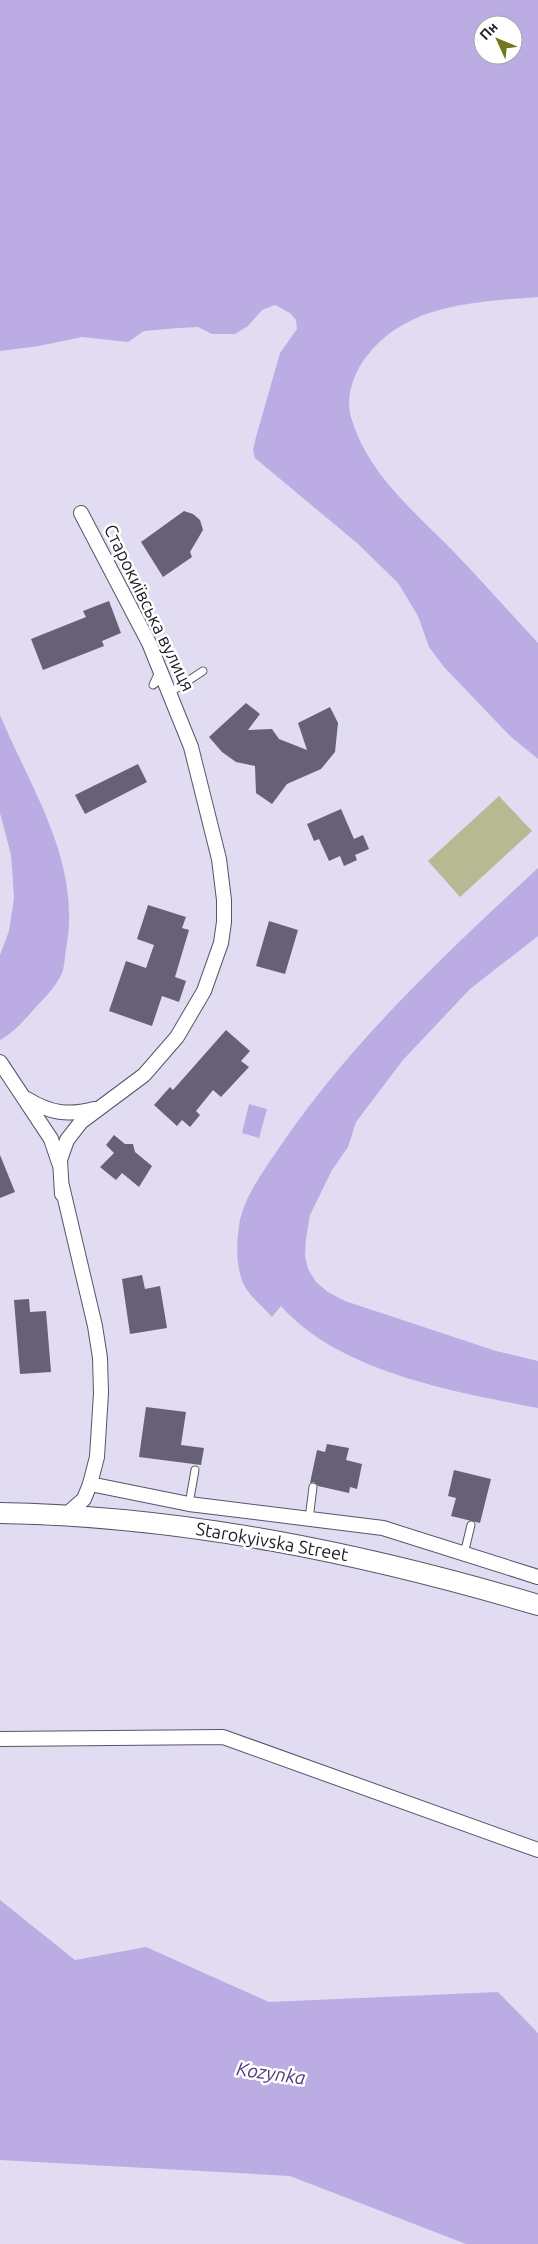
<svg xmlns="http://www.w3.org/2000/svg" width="538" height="2244" font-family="Ubuntu,sans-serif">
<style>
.pitch{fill:#b6ba93}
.water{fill:#bcace4;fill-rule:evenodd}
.building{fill:#666174}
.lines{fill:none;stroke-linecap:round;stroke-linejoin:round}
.lane-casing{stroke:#595467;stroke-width:9}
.street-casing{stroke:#595467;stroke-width:16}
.secondary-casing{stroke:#595467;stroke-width:22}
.lane{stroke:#fff;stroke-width:7}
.street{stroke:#fff;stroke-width:14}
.secondary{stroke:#fff;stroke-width:20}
.labels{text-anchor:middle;stroke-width:5;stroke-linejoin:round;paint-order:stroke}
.street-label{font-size:18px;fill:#1f1d25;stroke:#fff}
.water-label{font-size:19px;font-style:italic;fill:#523a7e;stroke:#fff}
</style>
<rect width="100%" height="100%" fill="#e2dcf2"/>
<path class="pitch" d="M499 796 532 831 460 897 428 861Z"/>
<g class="water">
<path d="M0 0H538V297C476 302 407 303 366 357 354 373 345 396 351 417 367 473 414 511 453 551 482 581 509 612 538 643V759L510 736 444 667 429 647 418 616 398 583 357 543 255 458 253 450 256 437 280 353 297 329 296 320 290 313 275 305 262 310 248 326 235 334H212L198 327 179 328 144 331 128 342 82 337 39 346 0 351ZM483 25H513V55H483Z"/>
<path d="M0 715C31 789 80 860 67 944 65 952 65 962 63 970 58 985 46 996 36 1007 25 1019 14 1033 0 1040V955L9 931 14 898 11 855 0 813Z"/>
<path d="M538 868V936L470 989 403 1060 356 1122 348 1147 332 1170 310 1215 306 1239 305 1256 308 1269 316 1282 328 1292 345 1301 496 1351 538 1361V1408C455 1392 339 1372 281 1306L272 1317C264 1307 250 1297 244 1285 236 1268 236 1245 239 1226 243 1197 265 1169 281 1145 352 1041 445 954 538 868Z"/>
<path d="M249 1104 267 1109 259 1138 242 1133Z"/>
<path d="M0 1900 75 1960 146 1947 269 2002 498 1992 538 2033V2244H466L290 2176 0 2160Z"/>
</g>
<g class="building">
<path d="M184 511 193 514 200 520 203 530 190 552 192 557 163 577 141 542Z"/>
<path d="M109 601 121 633 102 641 104 646 43 670 31 639 86 617 83 611Z"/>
<path d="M246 703 260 714 248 730 272 729 279 739 307 750 298 723 330 707 338 723 335 752 321 769 287 784 272 804 256 793 255 766 236 762 222 752 209 737Z"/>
<path d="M138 764 147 782 85 814 75 795Z"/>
<path d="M341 809 354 839 363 835 369 849 355 855 357 860 344 866 340 856 329 861 319 839 314 841 307 824Z"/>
<path d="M148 905 186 917 182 928 189 930 175 977 186 981 179 1002 162 996 152 1026 109 1011 126 961 146 968 154 945 137 939Z"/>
<path d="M269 921 298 930 285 974 256 966Z"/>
<path d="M226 1030 250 1051 241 1061 249 1067 221 1097 213 1090 196 1111 200 1115 190 1127 182 1120 177 1126 154 1105 170 1087 173 1090Z"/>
<path d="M114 1135 125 1144H133L135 1152 152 1166 139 1187 122 1173 116 1180 100 1167 114 1153 106 1145Z"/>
<path d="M0 1155 15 1192 0 1198Z"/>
<path d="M142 1275 145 1289 160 1286 167 1328 130 1334 122 1279Z"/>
<path d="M29 1299 30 1312 46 1311 51 1372 20 1374 14 1300Z"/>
<path d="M146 1407 186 1412 181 1445 204 1448 201 1465 139 1457Z"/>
<path d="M327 1444 349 1448 346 1460 362 1464 357 1489 350 1487 349 1493 318 1486 314 1482 310 1483 317 1450 325 1452Z"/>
<path d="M454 1470 491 1479 480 1523 451 1516 456 1498 448 1496Z"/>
</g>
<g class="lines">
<defs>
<g id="lane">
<path d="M158 674 153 685 164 677"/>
<path d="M171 692 203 671"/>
<path d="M189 1504 195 1470"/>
<path d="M309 1519 313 1487"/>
<path d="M464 1554 471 1525"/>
</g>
<g id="street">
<path d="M0 1062 51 1139 59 1163"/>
<path d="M27 1099C50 1113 68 1116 94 1109"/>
<path d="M62 1186 95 1326 100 1358 101 1393 97 1457 90 1484 84 1499 67 1514"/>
<path d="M62 1194 60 1160 67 1140 81 1122 144 1075 177 1037 204 991 221 943 224 922V900L219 859 191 747 149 643 81 513"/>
<path d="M90 1484 189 1504 383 1528 538 1577"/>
<path d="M0 1739 223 1737 538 1850"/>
</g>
<path id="secondary" d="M0 1513C183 1516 363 1553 538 1605"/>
</defs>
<use href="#lane" class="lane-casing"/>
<use href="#street" class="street-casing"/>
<use href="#secondary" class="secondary-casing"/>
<use href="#lane" class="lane"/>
<use href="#street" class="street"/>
<use href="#secondary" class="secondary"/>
</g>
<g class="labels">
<g class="street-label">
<text transform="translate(149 608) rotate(64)" y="6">Старокиївська вулиця</text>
<text transform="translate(272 1542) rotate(10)" y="6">Starokyivska Street</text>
</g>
<g class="water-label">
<text transform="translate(271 2073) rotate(8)" y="7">Kozynka</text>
</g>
</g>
<g transform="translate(498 40) rotate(314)"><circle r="24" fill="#ffffff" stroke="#a5a5a8"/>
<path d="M0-4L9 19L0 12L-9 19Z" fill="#72761e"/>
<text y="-8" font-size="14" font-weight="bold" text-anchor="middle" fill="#1f1d25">Пн</text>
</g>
</svg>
